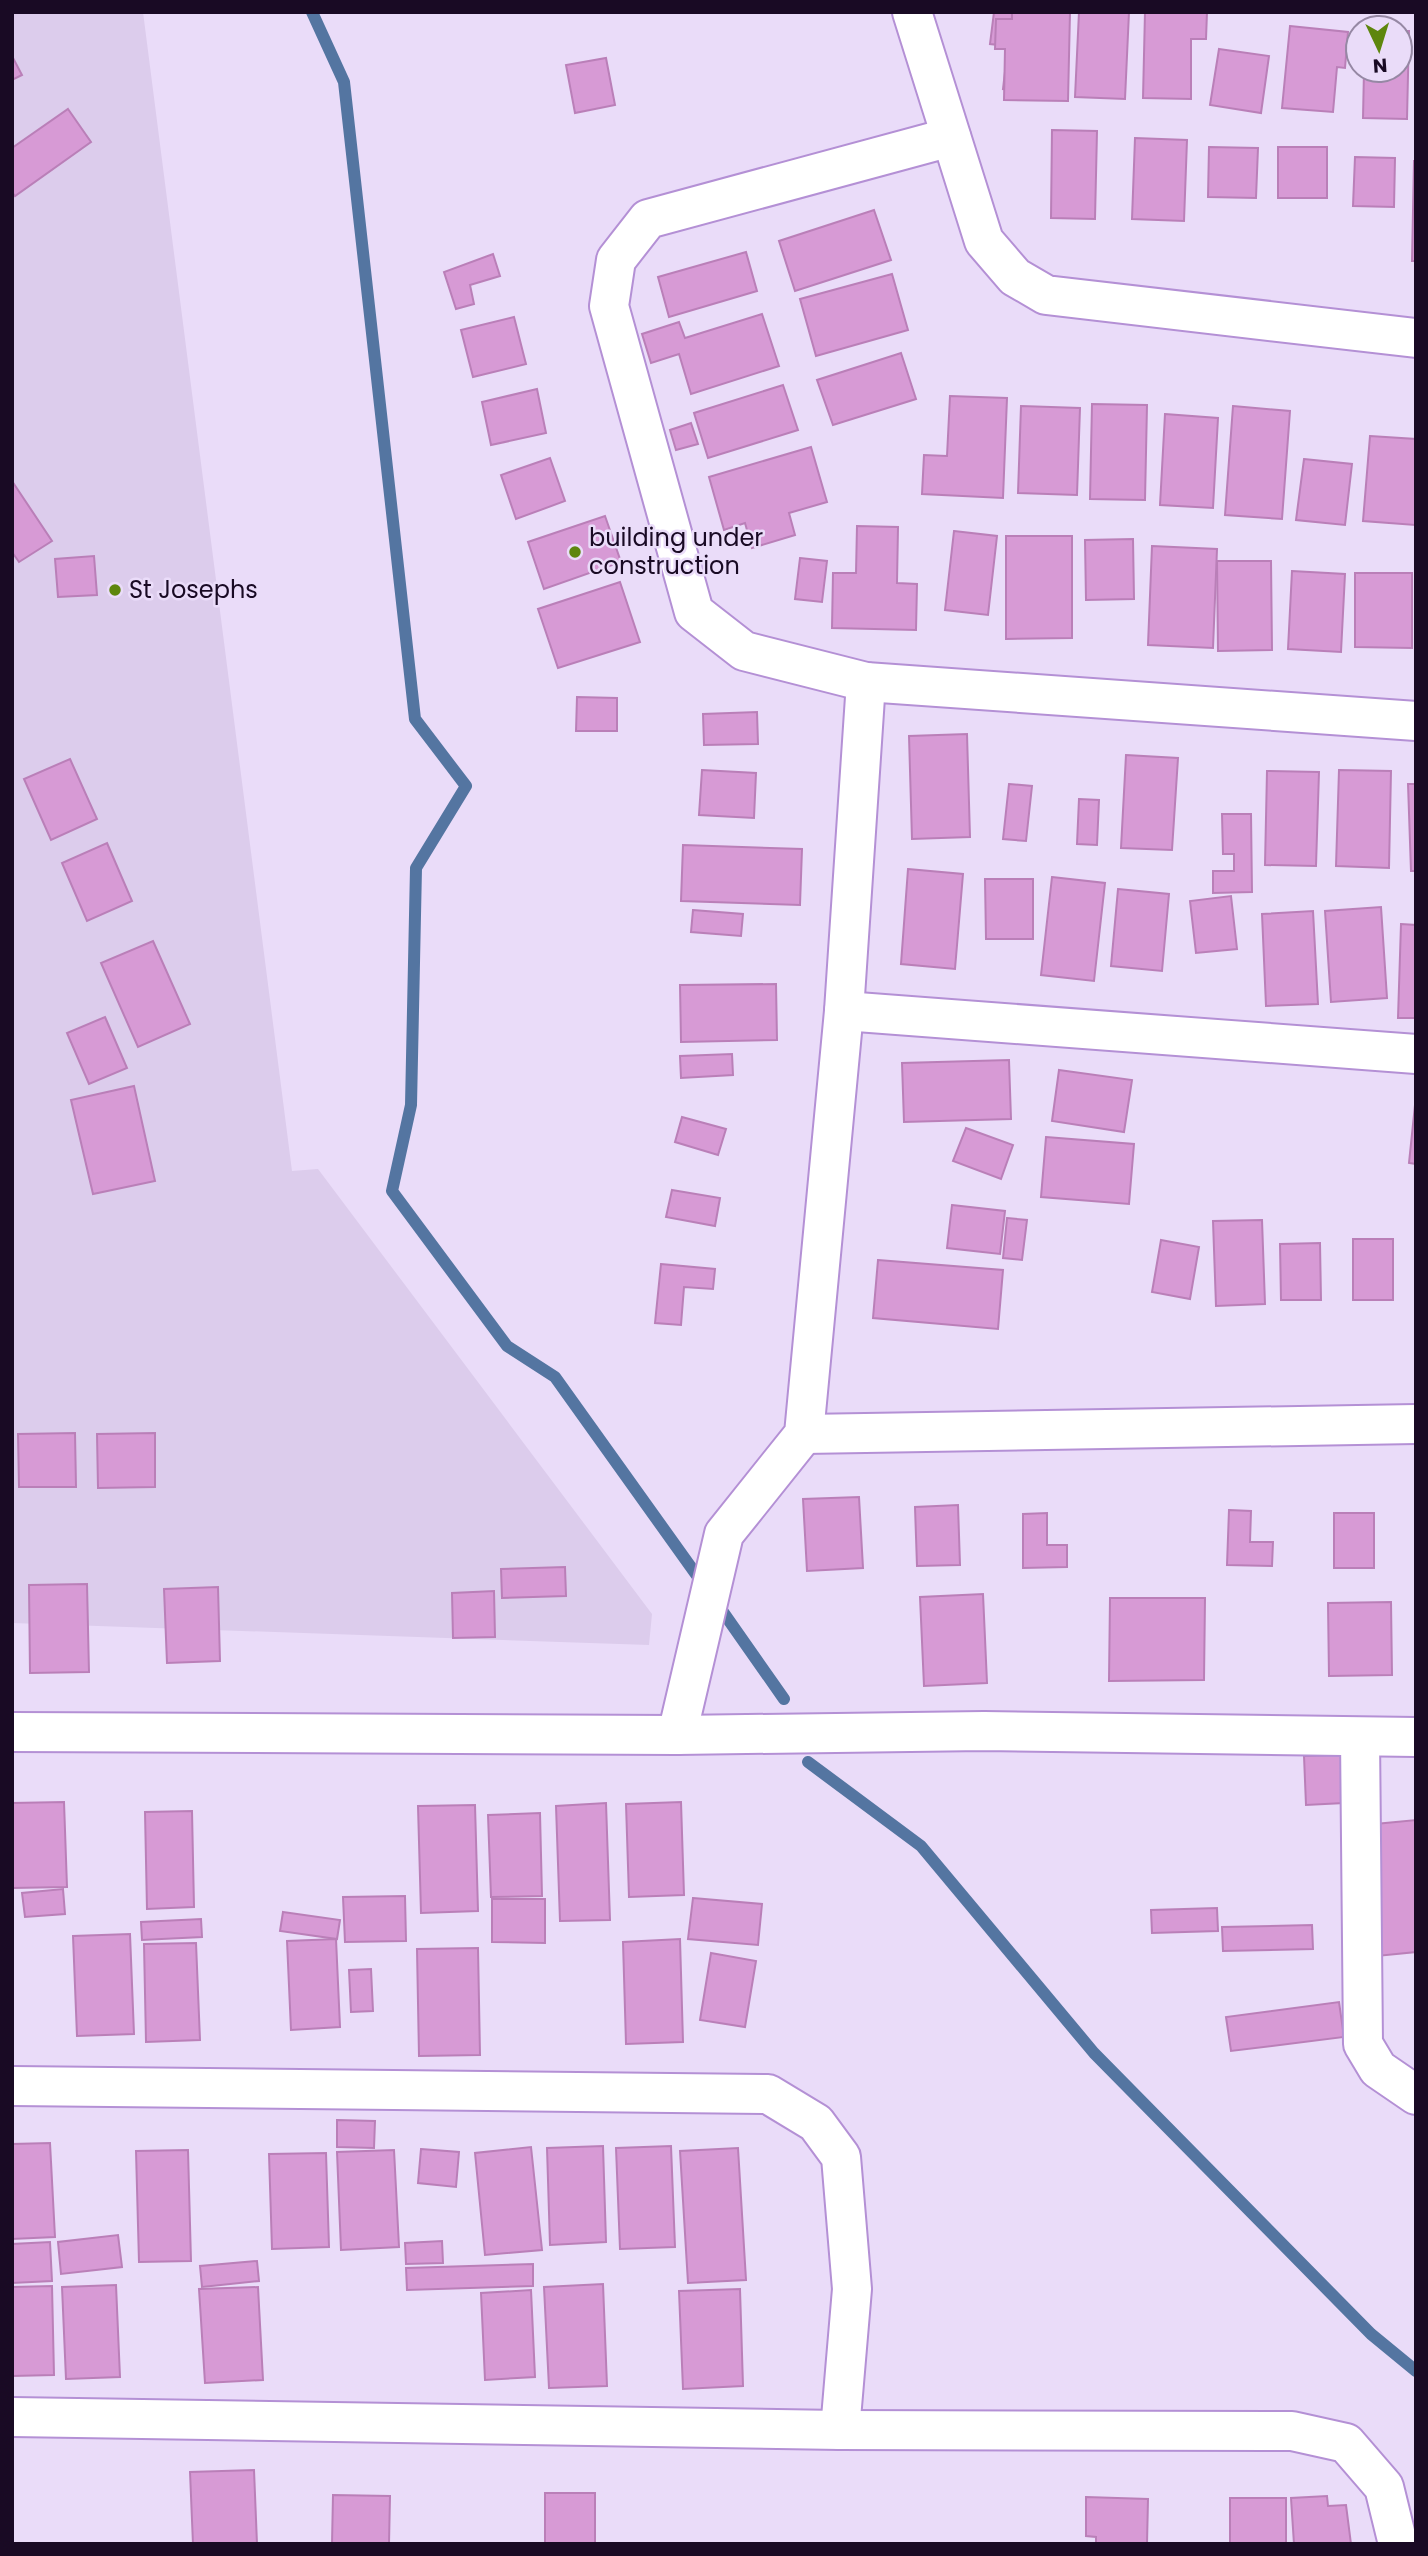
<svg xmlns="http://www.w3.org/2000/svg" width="1428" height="2556" font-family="Poppins,sans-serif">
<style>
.built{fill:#dcccec}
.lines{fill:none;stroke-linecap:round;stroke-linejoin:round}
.stream{stroke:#5475a1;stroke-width:12}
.building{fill:#d79ad5;stroke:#ba7fb8;stroke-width:2}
.minor-casing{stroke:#b490d5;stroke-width:42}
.minor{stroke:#fff;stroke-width:38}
.poi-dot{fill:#5e860d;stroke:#eadcf9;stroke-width:2.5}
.labels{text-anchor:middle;stroke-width:5;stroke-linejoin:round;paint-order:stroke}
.poi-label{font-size:24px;fill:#190a24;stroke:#eadcf9;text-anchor:start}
</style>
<rect width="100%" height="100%" fill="#eadcf9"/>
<path class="built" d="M12 12H143L292 1171 318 1169 652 1614 649 1645 12 1623Z"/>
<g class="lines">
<g class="stream">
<path d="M312 12 344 82 415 719 466 786 416 868 411 1105 392 1191 507 1346 555 1377 703 1584"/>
<path d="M716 1602 784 1699"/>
<path d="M808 1762 921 1846 1094 2053 1371 2334 1416 2371"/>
</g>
</g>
<g class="building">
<path d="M994 12H1070L1061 95 1003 89 1008 46 990 44Z"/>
<path d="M1012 12H1070L1068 101 1004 100 1005 49H995L996 19H1012Z"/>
<path d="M1079 12H1129L1125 99 1075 97Z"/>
<path d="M1145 12H1207L1206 39H1191V99L1143 98Z"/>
<path d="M1290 26 1348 32 1345 68 1337 67 1333 112 1282 108Z"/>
<path d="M1400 31H1409L1407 119 1363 118 1364 70H1400Z"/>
<path d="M1219 49 1269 56 1261 113 1210 105Z"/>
<path d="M12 56 22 75 12 80Z"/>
<path d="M606 58 615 105 575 113 566 65Z"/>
<path d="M68 109 91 142 15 196 12 192V148Z"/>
<path d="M1052 130 1097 131 1095 219 1051 218Z"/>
<path d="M1135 138 1187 140 1184 221 1132 219Z"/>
<path d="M1209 147 1258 148 1256 198 1208 197Z"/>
<rect x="1278" y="147" width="49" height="51"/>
<path d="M1355 157 1395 158 1394 207 1353 206Z"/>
<path d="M1414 161H1416V261H1412Z"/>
<path d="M874 210 891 260 795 291 779 241Z"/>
<path d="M746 252 757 291 669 317 658 277Z"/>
<path d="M493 254 500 276 470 285 474 304 456 309 444 272Z"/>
<path d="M892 274 908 330 816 356 800 299Z"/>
<path d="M762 314 779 366 691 394 679 354 651 363 642 334 679 322 685 338Z"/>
<path d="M514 317 526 364 473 377 461 330Z"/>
<path d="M901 353 916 399 833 425 817 380Z"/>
<path d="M783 385 798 430 708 458 694 413Z"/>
<path d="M537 389 546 433 491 445 482 402Z"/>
<path d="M950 396 1007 398 1003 498 922 494 924 455 947 456Z"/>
<path d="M1092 404 1147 405 1145 500 1090 499Z"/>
<path d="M1021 406 1080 408 1077 495 1018 493Z"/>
<path d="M1233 406 1290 411 1282 519 1225 515Z"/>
<path d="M1165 414 1218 418 1213 508 1160 505Z"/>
<path d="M691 423 698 444 676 450 670 430Z"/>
<path d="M1370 436 1416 439 1415 525 1363 521Z"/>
<path d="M811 447 827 502 789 513 795 535 752 548 745 523 724 530 709 477Z"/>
<path d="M550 458 565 501 516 519 501 475Z"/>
<path d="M1304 459 1352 464 1345 525 1296 520Z"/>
<path d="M12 481 52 541 19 562 12 552Z"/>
<path d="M605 516 621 562 544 589 528 542Z"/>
<path d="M857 526 898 527 897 583 917 584 916 630 832 628 833 573H856Z"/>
<path d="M954 531 997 536 988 615 945 610Z"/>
<path d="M1006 536H1072V638L1006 639Z"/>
<path d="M1133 539 1134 599 1086 600 1085 540Z"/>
<path d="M1152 546 1217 549 1213 648 1148 645Z"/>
<path d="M94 556 97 595 58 597 55 559Z"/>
<path d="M800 558 827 561 822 602 795 599Z"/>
<path d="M1217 561H1271L1272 650 1218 651Z"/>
<path d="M1292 571 1345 574 1341 652 1288 649Z"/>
<path d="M1355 573H1412V648L1355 647Z"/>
<path d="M620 582 640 642 558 668 538 609Z"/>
<path d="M577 697 617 698V731H576Z"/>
<path d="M757 712 758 744 704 745 703 714Z"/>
<path d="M967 734 970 837 912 839 909 736Z"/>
<path d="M1126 755 1178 758 1172 850 1121 848Z"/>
<path d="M70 759 97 819 51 840 24 779Z"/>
<path d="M702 770 756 773 754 818 699 815Z"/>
<path d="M1339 770 1391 771 1389 868 1336 866Z"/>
<path d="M1267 771 1319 772 1316 866 1265 865Z"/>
<path d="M1009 784 1032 786 1026 841 1003 839Z"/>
<path d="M1408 784H1416V871H1411Z"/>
<path d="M1079 799 1099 800 1097 845 1077 844Z"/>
<path d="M1222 814H1251L1252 892 1213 893V871H1234V854H1223Z"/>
<path d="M107 843 132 901 87 921 62 863Z"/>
<path d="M683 845 802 849 800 905 681 901Z"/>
<path d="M908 869 963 874 955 969 901 964Z"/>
<path d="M1052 877 1105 883 1094 981 1041 975Z"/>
<path d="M985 879H1033V939H986Z"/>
<path d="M1118 889 1169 894 1162 971 1111 966Z"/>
<path d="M1231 896 1237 949 1196 953 1190 901Z"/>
<path d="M1381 907 1387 998 1331 1002 1325 911Z"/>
<path d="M693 910 743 914 741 936 691 932Z"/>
<path d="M1313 911 1318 1004 1266 1006 1262 914Z"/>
<path d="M1401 924 1416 925V1018H1398Z"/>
<path d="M153 941 190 1024 138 1047 101 963Z"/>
<path d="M776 984 777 1040 681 1042 680 985Z"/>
<path d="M105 1017 127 1068 89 1084 67 1033Z"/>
<path d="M732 1054 733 1075 681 1078 680 1056Z"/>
<path d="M1009 1060 1011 1119 904 1122 902 1063Z"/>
<path d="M1059 1070 1132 1080 1124 1132 1052 1121Z"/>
<path d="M134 1086 155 1181 93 1194 71 1100Z"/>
<path d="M1415 1105H1416V1164L1409 1163Z"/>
<path d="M682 1117 726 1129 718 1155 675 1142Z"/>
<path d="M966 1128 1013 1145 1001 1179 953 1161Z"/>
<path d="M1046 1137 1134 1144 1129 1204 1041 1197Z"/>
<path d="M672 1190 720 1198 715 1226 666 1217Z"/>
<path d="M952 1205 1005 1211 1000 1254 947 1248Z"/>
<path d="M1007 1218 1027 1220 1022 1260 1003 1258Z"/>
<path d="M1262 1220 1265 1304 1216 1306 1213 1221Z"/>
<rect x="1353" y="1239" width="40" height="61"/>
<path d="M1161 1240 1199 1247 1190 1299 1152 1292Z"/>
<path d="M1320 1243 1321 1300H1281L1280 1244Z"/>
<path d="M878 1260 1003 1270 998 1329 873 1318Z"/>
<path d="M661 1264 715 1269 713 1289 684 1287 681 1325 655 1323Z"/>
<path d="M75 1433 76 1487H19L18 1434Z"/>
<path d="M155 1433V1487L98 1488 97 1434Z"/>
<path d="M859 1497 863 1568 807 1571 803 1499Z"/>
<path d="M958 1505 960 1565 917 1566 915 1507Z"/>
<path d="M1229 1510 1251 1511 1250 1542H1273L1272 1566 1227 1565Z"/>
<path d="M1047 1513V1545H1067V1567L1023 1568V1514Z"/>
<rect x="1334" y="1513" width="40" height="55"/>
<path d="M565 1567 566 1596 502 1598 501 1569Z"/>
<path d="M87 1584 89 1672 30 1673 29 1585Z"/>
<path d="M218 1587 220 1661 167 1663 164 1589Z"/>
<path d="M494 1591 495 1637 453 1638 452 1593Z"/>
<path d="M983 1594 987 1683 924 1686 920 1597Z"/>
<path d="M1110 1598H1205L1204 1680 1109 1681Z"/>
<path d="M1391 1602 1392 1675 1329 1676 1328 1603Z"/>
<path d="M1342 1755 1344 1803 1306 1805 1304 1756Z"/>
<path d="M64 1802 67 1887 12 1888V1803Z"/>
<path d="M681 1802 684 1895 629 1897 626 1804Z"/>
<path d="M606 1803 610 1920 560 1921 556 1806Z"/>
<path d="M475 1805 478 1911 421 1913 418 1806Z"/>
<path d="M192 1811 194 1907 147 1909 145 1812Z"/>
<path d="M540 1813 542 1896 491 1897 488 1815Z"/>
<path d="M1416 1820V1952L1377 1956 1365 1825Z"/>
<path d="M63 1889 65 1914 25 1917 22 1893Z"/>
<path d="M405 1896 406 1941 345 1942 343 1897Z"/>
<path d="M693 1898 762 1904 758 1945 688 1939Z"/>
<path d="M492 1899H545V1943L492 1942Z"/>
<path d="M1217 1908 1218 1931 1152 1933 1151 1910Z"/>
<path d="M283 1912 340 1920 337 1939 280 1931Z"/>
<path d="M201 1919 202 1937 142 1940 141 1922Z"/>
<path d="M1312 1925 1313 1949 1223 1951 1222 1927Z"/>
<path d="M130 1934 134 2034 77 2036 73 1936Z"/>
<path d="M336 1939 340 2027 291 2030 287 1941Z"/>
<path d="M680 1939 683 2042 626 2044 623 1942Z"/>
<path d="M196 1943 200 2040 146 2042 144 1944Z"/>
<path d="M478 1948 480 2055 419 2056 417 1949Z"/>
<path d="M711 1953 756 1961 745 2027 700 2020Z"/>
<path d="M371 1969 373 2011 351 2012 349 1970Z"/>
<path d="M1339 2002 1344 2037 1231 2051 1226 2017Z"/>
<path d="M337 2120 375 2121 374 2148 337 2147Z"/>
<path d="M50 2143 55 2237 12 2239V2144Z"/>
<path d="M603 2146 606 2242 550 2245 547 2148Z"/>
<path d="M671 2146 675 2247 620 2249 616 2148Z"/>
<path d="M531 2147 542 2250 485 2255 475 2153Z"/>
<path d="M738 2148 746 2280 688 2283 680 2151Z"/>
<path d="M421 2149 459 2152 456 2187 418 2183Z"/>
<path d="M188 2150 191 2261 139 2262 136 2151Z"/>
<path d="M394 2150 399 2247 341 2250 337 2152Z"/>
<path d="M326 2153 329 2247 272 2249 269 2154Z"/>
<path d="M118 2235 122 2267 61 2274 58 2242Z"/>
<path d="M442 2241 443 2263 406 2264 405 2243Z"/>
<path d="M50 2242 52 2281 12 2283V2244Z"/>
<path d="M257 2261 259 2281 202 2287 200 2266Z"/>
<path d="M533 2264V2286L407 2290 406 2268Z"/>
<path d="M603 2284 607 2386 549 2388 544 2287Z"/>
<path d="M116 2285 120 2377 66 2379 62 2287Z"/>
<path d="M52 2286 54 2375 12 2376V2287Z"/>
<path d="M258 2287 263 2380 205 2383 199 2289Z"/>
<path d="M740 2289 743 2386 683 2389 679 2291Z"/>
<path d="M531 2290 535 2377 485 2380 481 2293Z"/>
<path d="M254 2470 257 2544H193L190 2472Z"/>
<rect x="545" y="2493" width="50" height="51"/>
<path d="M333 2495 390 2496 389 2544H332Z"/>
<path d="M1327 2496 1328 2506 1346 2505 1351 2544H1294L1291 2498Z"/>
<path d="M1086 2497 1148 2499 1147 2544H1096V2537L1086 2536Z"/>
<rect x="1230" y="2498" width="56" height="46"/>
</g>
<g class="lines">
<defs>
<g id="minor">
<path d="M912 12 984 241 1015 277 1046 295 1416 338"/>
<path d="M951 137 648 219 616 260 609 306 694 612 744 651 866 682 1416 721"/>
<path d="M844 1011 1416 1054"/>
<path d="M804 1434 1416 1424"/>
<path d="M12 1732 677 1735 984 1731 1416 1737"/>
<path d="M677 1735 724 1534 804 1434 844 1011 866 682"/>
<path d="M1360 1737 1363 2044 1378 2069 1416 2095"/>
<path d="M12 2086 768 2094 816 2123 841 2157 852 2289 840 2430"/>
<path d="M12 2417 840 2430 1292 2431 1346 2443 1384 2487 1398 2544"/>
</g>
</defs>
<use href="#minor" class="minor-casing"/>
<use href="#minor" class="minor"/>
</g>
<g class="poi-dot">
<circle cx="575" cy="552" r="7"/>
<circle cx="115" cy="590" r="7"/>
</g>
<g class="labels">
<g class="poi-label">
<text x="589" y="546">building under<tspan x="589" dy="28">construction</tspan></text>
<text x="129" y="598">St Josephs</text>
</g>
</g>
<rect width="1428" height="2556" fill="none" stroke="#190a24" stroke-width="28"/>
<g transform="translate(1379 49) rotate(176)"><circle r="33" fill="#eadcf9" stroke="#9688a4" stroke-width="2"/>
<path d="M0-5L12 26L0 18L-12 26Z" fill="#5e860d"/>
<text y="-10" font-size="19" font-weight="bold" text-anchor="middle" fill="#190a24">N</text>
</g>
</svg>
